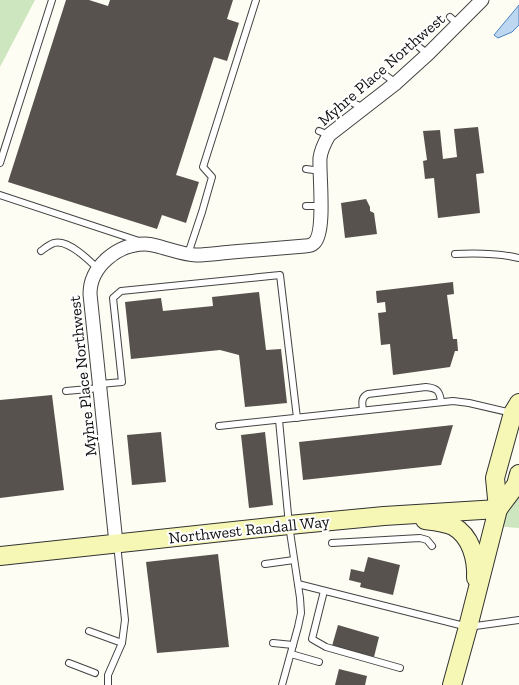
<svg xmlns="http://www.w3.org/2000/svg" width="519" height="685" font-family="'Zilla Slab',serif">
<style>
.green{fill:#cee6bf}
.water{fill:#bdd7f0;stroke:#4b83c0}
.building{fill:#57524d}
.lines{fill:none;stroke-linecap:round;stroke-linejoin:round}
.lane-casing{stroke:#434343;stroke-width:8}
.street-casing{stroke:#434343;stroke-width:15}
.secondary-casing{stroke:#323232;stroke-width:20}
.lane{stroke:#fff;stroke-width:6}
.street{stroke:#fff;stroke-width:13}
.secondary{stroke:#f6f7b5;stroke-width:18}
.labels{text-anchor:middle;stroke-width:4;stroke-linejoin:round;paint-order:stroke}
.street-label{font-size:16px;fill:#101010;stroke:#fff}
</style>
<rect width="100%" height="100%" fill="#fefdf3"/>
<g class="green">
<path d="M0 0H35L0 67Z"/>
<path d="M519 489V528L493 526Z"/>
</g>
<path class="water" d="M519 5V25L512 32 498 38 494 35Z"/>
<g class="building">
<path d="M66 0H89L108 6 110 0H233L227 19 239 23 227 61 214 57 176 175 199 182 186 223 162 215 157 229 8 182Z"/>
<path d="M478 127 484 173 476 174 480 213 438 218 434 178 425 179 423 161 427 160 423 131 440 130 443 159 457 157 454 129Z"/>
<path d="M366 199 370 207V211L374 213 377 234 345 238 341 203Z"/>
<path d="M453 282 454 294 447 295 453 339H457L458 351H455L450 367 393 375 390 344 381 345 378 313 386 312 385 302 377 303 376 291Z"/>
<path d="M259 292 266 350 281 349 287 403 245 407 239 355 220 350 131 359 125 302 161 298 163 311 213 306 212 297Z"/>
<path d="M52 395 64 490 0 498V400Z"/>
<path d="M453 425 441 465 303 480 299 442Z"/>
<path d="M161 432 166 482 132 485 127 435Z"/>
<path d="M265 432 273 505 249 508 241 435Z"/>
<path d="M218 554 229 647 157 653 146 562Z"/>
<path d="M368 557 400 565 393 595 360 587 361 583 349 580 351 569 364 572Z"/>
<path d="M338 625 379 637 374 657 332 646Z"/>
<path d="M339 669 367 676 365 685H335Z"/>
</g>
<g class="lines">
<defs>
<g id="lane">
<path d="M450 17 458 24"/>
<path d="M419 47 428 54"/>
<path d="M385 75 396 83"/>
<path d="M353 103 364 108"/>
<path d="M319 131 329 135"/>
<path d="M0 163 52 0"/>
<path d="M306 169 321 171"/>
<path d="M0 195 139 241"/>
<path d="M306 206H322"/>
<path d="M41 251C45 248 50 244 54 243 68 239 89 260 98 269"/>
<path d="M188 254 202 212 212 177 203 167 256 0"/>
<path d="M455 254C477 253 498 253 519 258"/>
<path d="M100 384 122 382 113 298 121 291 280 275 297 418"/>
<path d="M66 391 100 388"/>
<path d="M363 410C362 403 361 397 368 394L426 387C437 388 440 391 441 402"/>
<path d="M279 420 289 525 300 598 301 613 298 627 282 685"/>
<path d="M219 426 453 401 469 403 512 413"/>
<path d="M332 543 420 538 427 540 432 546"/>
<path d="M265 564 294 560"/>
<path d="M298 584 468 627 519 620"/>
<path d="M324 591 312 639 326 647 400 668"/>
<path d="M89 631 122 643"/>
<path d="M273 643 293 645"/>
<path d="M291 654 319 662"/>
<path d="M69 663 95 673"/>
<path d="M108 685V675L122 643 125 620 117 544"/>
</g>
<path id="street" d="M116 543 90 294C90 266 118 244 145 244 149 244 153 245 157 246 169 249 185 255 196 255 208 255 220 253 232 252 257 250 281 248 305 246 308 246 312 245 314 243 326 233 319 175 320 158 321 150 325 142 329 135L396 83 428 54 482 0"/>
<g id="secondary">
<path d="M498 509 516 485 519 474"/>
<path d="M425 520C434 521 445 522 453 526 471 536 477 559 476 578"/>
<path d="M0 556 289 525 384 516 498 509"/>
<path d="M452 685 468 627 498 509 495 478 513 413 519 403"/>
</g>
</defs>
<use href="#lane" class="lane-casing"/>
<use href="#street" class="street-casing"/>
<use href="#secondary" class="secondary-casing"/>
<use href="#lane" class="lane"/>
<use href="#street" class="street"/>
<use href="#secondary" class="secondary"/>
</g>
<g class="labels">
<g class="street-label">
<text transform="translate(381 69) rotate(-41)" y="6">Myhre Place Northwest</text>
<text transform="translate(82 376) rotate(-96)" y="6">Myhre Place Northwest</text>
<text transform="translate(249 529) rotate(-6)" y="6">Northwest Randall Way</text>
</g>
</g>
</svg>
